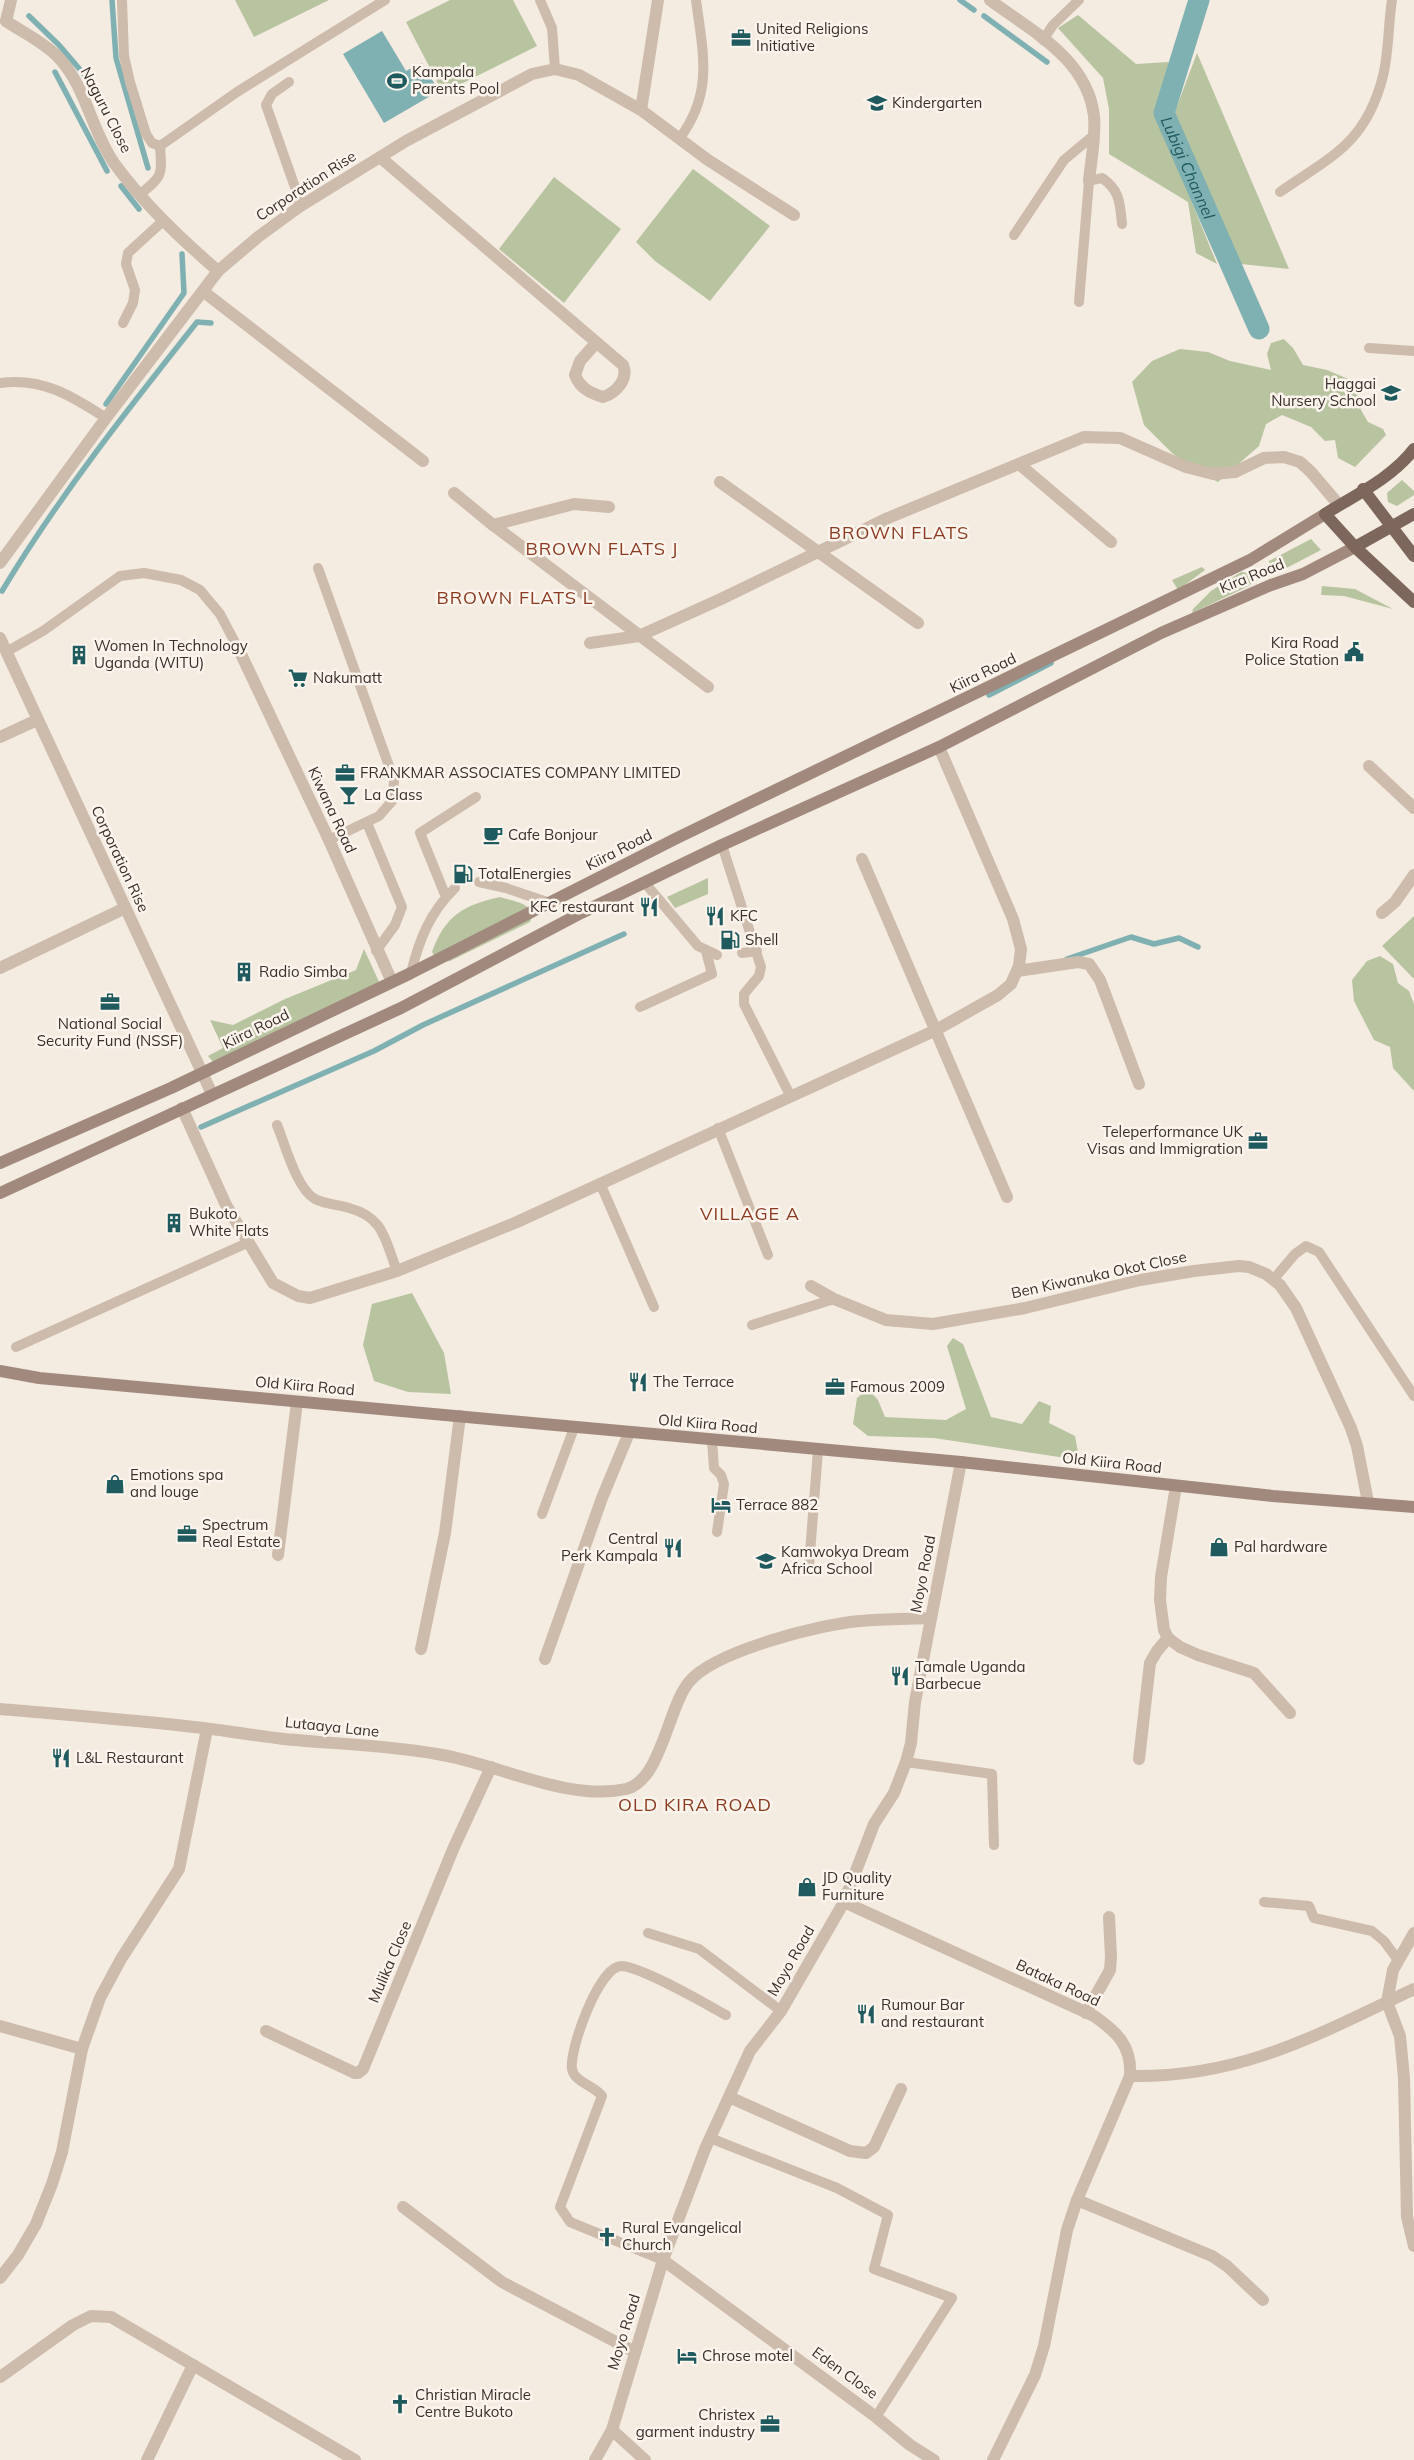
<svg xmlns="http://www.w3.org/2000/svg" width="1414" height="2460" font-family="Mulish,sans-serif">
<style>
.green{fill:#b8c4a0}
.water{fill:#7fb0b2}
.lines{fill:none;stroke-linecap:round;stroke-linejoin:round}
.stream{stroke:#7fb0b2;stroke-width:5.5}
.canal{stroke:#7fb0b2;stroke-width:21}
.lane{stroke:#cdbbac;stroke-width:10}
.street{stroke:#cdbbac;stroke-width:12}
.secondary{stroke:#a18a7d;stroke-width:12}
.primary{stroke:#7d675c;stroke-width:12}
.labels{text-anchor:middle;stroke-width:5;stroke-linejoin:round;paint-order:stroke}
.poi-label{font-size:15px;fill:#3b302b;stroke:#fbf5ee;text-anchor:start}
.street-label{font-size:15px;fill:#3b302b;stroke:#fbf5ee}
.water-label{font-size:16px;font-style:italic;fill:#1f5a5e;stroke:#fbf5ee}
.quarter-label{font-size:18px;letter-spacing:1px;fill:#8c3b22;stroke:#fbf5ee}
</style>
<rect width="100%" height="100%" fill="#f4ebe1"/>
<g class="green">
<path d="M235 0H329L254 37Z"/>
<path d="M450 0H513L537 46 443 93 406 22Z"/>
<path d="M1078 15 1136 64 1169 62 1156 115 1217 264 1196 253 1188 202 1109 154V109L1103 78 1058 28Z"/>
<path d="M1197 53 1289 269 1241 264 1174 114Z"/>
<path d="M693 169 770 226 710 301 655 261 636 242Z"/>
<path d="M554 177 621 229 564 303 499 249Z"/>
<path d="M1284 339 1293 348 1303 365 1327 370 1353 381 1361 410 1368 422 1383 429 1386 435 1355 467 1338 458 1335 440 1325 441 1311 427 1282 415 1266 424 1259 446 1218 482 1194 470 1172 453 1144 425 1132 382 1152 361 1180 349 1208 352 1230 361 1271 370 1267 354 1271 343Z"/>
<path d="M1402 480 1414 491V495L1397 506 1388 502 1387 493Z"/>
<path d="M1311 539 1321 550 1277 573 1270 567 1269 561Z"/>
<path d="M1202 567 1205 570 1178 590 1172 580Z"/>
<path d="M1241 572 1249 573 1253 581 1249 586 1192 613 1193 609 1211 591Z"/>
<path d="M1322 586 1355 589 1393 609 1344 596 1321 595Z"/>
<path d="M708 878V894L675 908 667 897Z"/>
<path d="M500 897C512 901 529 902 533 915L530 922 450 961 438 962 432 952C445 916 463 905 500 897Z"/>
<path d="M1414 916V979L1382 946Z"/>
<path d="M364 949 380 984 215 1064 208 1056 223 1048 210 1020 233 1025 285 999 356 970Z"/>
<path d="M1380 956 1393 964 1398 983 1409 991 1414 1004V1091L1393 1068 1390 1047 1374 1040 1354 1001 1352 980 1367 961Z"/>
<path d="M412 1293 444 1353 451 1394 408 1392 374 1381 363 1345 372 1304Z"/>
<path d="M953 1338 963 1344 991 1417 1022 1424 1039 1401 1051 1406 1049 1423 1075 1436 1079 1458 1059 1457 934 1438 868 1436 853 1424 857 1398 868 1389 878 1400 885 1417 946 1420 966 1409 947 1346Z"/>
</g>
<path class="water" d="M382 31 406 71 422 63 439 91 384 123 343 54Z"/>
<g class="lines">
<g class="stream">
<path d="M112 0 116 58 148 168"/>
<path d="M960 0 974 10"/>
<path d="M29 16 59 45 100 93"/>
<path d="M984 16 1047 62"/>
<path d="M55 72 107 171"/>
<path d="M121 186 139 209"/>
<path d="M106 404 184 293 182 254"/>
<path d="M2 591C59 496 128 409 197 322L211 323"/>
<path d="M989 695 1051 663"/>
<path d="M1067 959 1131 937 1154 944 1179 938 1198 947"/>
<path d="M201 1127 374 1051 423 1025 624 934"/>
</g>
<path class="canal" id="s1" d="M1199 0 1164 113 1259 329"/>
<g class="lane">
<path d="M122 0 124 56 130 82 146 134 152 143 160 146 237 92 385 0"/>
<path d="M540 0 552 28 555 69"/>
<path d="M1043 40 1053 25 1079 0"/>
<path d="M289 82 272 94 266 105 296 190 299 207"/>
<path d="M679 139C714 93 703 53 696 0"/>
<path d="M1280 192C1332 156 1366 143 1383 76 1389 52 1388 25 1392 0"/>
<path d="M139 195C163 176 162 176 160 146"/>
<path d="M1014 235 1064 160 1094 135"/>
<path d="M1079 302 1089 181 1102 178C1120 190 1120 204 1122 224"/>
<path d="M123 323 133 303 135 290 126 264 128 253 164 220"/>
<path d="M1369 348 1414 351"/>
<path d="M0 383C42 377 72 396 106 418"/>
<path d="M318 568 394 780 393 800 379 816 329 840"/>
<path d="M6 652 43 631 120 576 144 573 181 580 200 590 220 614 240 652"/>
<path d="M367 823 402 907 395 925 376 951"/>
<path d="M722 845 761 967 759 976 744 994V1004L790 1095"/>
<path d="M479 882 506 888 550 903"/>
<path d="M645 883 698 946 717 955"/>
<path d="M446 897 420 833 476 797"/>
<path d="M742 953 757 951"/>
<path d="M411 973C419 940 430 912 455 888"/>
<path d="M640 1007 712 974 706 951"/>
<path d="M277 1125C285 1144 296 1188 315 1199 325 1204 339 1205 349 1208 384 1217 385 1240 397 1271"/>
<path d="M718 1128 768 1255"/>
<path d="M600 1183 654 1307"/>
<path d="M1273 1280 1295 1254 1306 1246 1319 1252 1414 1396"/>
<path d="M752 1325 834 1299"/>
<path d="M16 1347 247 1243"/>
<path d="M712 1440 714 1468 721 1475 724 1484 717 1532"/>
<path d="M542 1514 574 1428"/>
<path d="M809 1566 818 1450"/>
<path d="M906 1762 992 1774 994 1845"/>
<path d="M1264 1902 1309 1906 1314 1918 1372 1931 1384 1941 1398 1960"/>
<path d="M648 1933 699 1949 781 2011"/>
<path d="M710 2138 837 2188 888 2215 874 2269 952 2298 876 2417"/>
<path d="M663 2260 570 2222 560 2207 602 2096C595 2086 574 2082 572 2069 569 2050 599 1965 622 1966 644 1968 704 2003 726 2015"/>
</g>
<g class="street">
<path d="M990 0C1031 31 1087 58 1094 116 1096 137 1091 160 1089 181"/>
<path d="M6 21C22 32 43 42 57 56 86 85 91 130 114 163 144 204 180 238 218 271"/>
<path d="M6 21 11 0"/>
<path d="M641 110 658 0"/>
<path d="M381 158 623 365C629 379 616 393 603 397 590 393 580 388 575 375L580 361 596 343"/>
<path d="M204 292 423 461"/>
<path d="M1019 464 1111 542"/>
<path d="M720 482 918 623"/>
<path d="M454 493 493 525 708 687"/>
<path d="M493 525 574 504 609 507"/>
<path d="M0 563 106 418 218 271 258 237 299 207 406 141 532 74 555 69 579 75 641 110 708 160 794 215"/>
<path d="M0 638 212 1094"/>
<path d="M590 643 639 636 721 599 888 518 1084 437 1120 438 1186 467 1213 474 1235 472 1264 458 1284 457 1300 462 1311 472 1339 505"/>
<path d="M240 652 329 840 392 982"/>
<path d="M0 737 37 720"/>
<path d="M1369 766 1414 808"/>
<path d="M862 859 1007 1197"/>
<path d="M1382 913 1395 902 1414 875"/>
<path d="M0 968 125 908"/>
<path d="M1017 971 1078 962 1089 964 1100 980 1139 1084"/>
<path d="M182 1108 226 1205 273 1283 298 1296 310 1298 397 1271 517 1222 936 1030 998 995 1011 984 1019 966 1021 949 1013 919 939 747"/>
<path d="M811 1286 834 1299 886 1320 933 1324 1025 1308 1140 1280 1194 1271 1239 1266 1249 1267 1266 1274 1280 1285 1296 1308 1351 1428 1357 1446 1368 1502"/>
<path d="M1176 1486 1161 1577 1160 1600 1164 1630 1168 1638 1180 1647 1198 1655 1254 1673 1290 1713"/>
<path d="M278 1555 297 1402"/>
<path d="M421 1649 445 1533 460 1416"/>
<path d="M545 1659 602 1498 629 1433"/>
<path d="M0 1709C68 1715 136 1720 203 1728 230 1731 257 1736 284 1739 335 1744 387 1745 437 1754 496 1763 567 1802 626 1789 661 1781 668 1707 689 1682 714 1651 821 1624 860 1621 884 1619 908 1619 931 1618"/>
<path d="M1139 1759 1150 1663 1157 1651 1168 1638"/>
<path d="M844 1902 1094 2016C1117 2032 1132 2046 1130 2076L1077 2200 1067 2230 1044 2346 1035 2375 993 2460"/>
<path d="M1414 1933 1393 1970 1387 2002 1400 2036 1404 2078 1407 2217 1414 2246"/>
<path d="M1086 2013 1110 1970 1111 1957 1109 1917"/>
<path d="M0 2026 82 2049"/>
<path d="M266 2031 355 2073H358L363 2069 454 1847 491 1767"/>
<path d="M1130 2076C1241 2078 1317 2035 1414 1989"/>
<path d="M729 2097 850 2151 866 2153 874 2147 901 2089"/>
<path d="M1077 2200 1212 2256 1227 2266 1263 2300"/>
<path d="M403 2207 502 2282 635 2352"/>
<path d="M663 2260 876 2417 910 2445 934 2460"/>
<path d="M0 2278 18 2255 36 2224 52 2184 62 2152 82 2049 100 1998 121 1959 179 1869 207 1729"/>
<path d="M0 2377 73 2325 91 2316 111 2317 355 2460"/>
<path d="M612 2430 645 2460"/>
<path d="M147 2460 193 2365"/>
<path d="M595 2460 612 2430 663 2260 705 2149 750 2051 781 2011 844 1902 874 1824 894 1793 906 1762 911 1743 915 1702 961 1462"/>
</g>
<g class="secondary">
<path d="M0 1163 171 1088 411 973 677 838 1250 560 1325 514"/>
<path d="M0 1193 401 1008 581 913 722 845 939 747 1161 633 1271 585 1303 574 1355 547"/>
<path d="M0 1371 39 1378 961 1462 1273 1496 1414 1507"/>
</g>
<g class="primary">
<path d="M1414 449C1392 478 1355 495 1325 514L1355 547 1414 602"/>
<path d="M1363 489 1414 556"/>
<path d="M1355 547 1414 514"/>
</g>
</g>
<defs>
<symbol id="office-bare" viewBox="-9 -9 18 18"><path d="M-6-3h4V-5.5h4V-3h4V5H-6ZM-1-4.5V-3h2v-1.5ZM-6 0V1H6V0Z" fill="#1f5a5e" stroke="#fbf5ee" stroke-width="2.5" paint-order="stroke"/></symbol>
<symbol id="stadium-bare" viewBox="-9 -9 18 18"><path d="M0-5a6.5 5 0 1 0 0 10a6.5 5 0 1 0 0-10ZM-3.5-1.8h7v3.6h-7Z" fill="#1f5a5e" stroke="#fbf5ee" stroke-width="2.5" paint-order="stroke"/></symbol>
<symbol id="school-bare" viewBox="-9 -9 18 18"><path d="M0-5L7-2L0 1L-7-2ZM-4 1L0 2.5L4 1V4Q0 6-4 4Z" fill="#1f5a5e" stroke="#fbf5ee" stroke-width="2.5" paint-order="stroke"/></symbol>
<symbol id="civic-bare" viewBox="-9 -9 18 18"><path d="M-.6-6.5H3V-4.5H.6V-3L4-1V1h2V6H-6V1h2V-1L-.6-3ZM-1.2 2.5V6h2.4V2.5Z" fill="#1f5a5e" stroke="#fbf5ee" stroke-width="2.5" paint-order="stroke"/></symbol>
<symbol id="building-bare" viewBox="-9 -9 18 18"><path d="M-4-6H4V6H1V3H-1V6H-4ZM-2.5-4.3h1.7v1.8h-1.7ZM.8-4.3h1.7v1.8H.8ZM-2.5-1h1.7V.8h-1.7ZM.8-1h1.7V.8H.8Z" fill="#1f5a5e" stroke="#fbf5ee" stroke-width="2.5" paint-order="stroke"/></symbol>
<symbol id="supermarket-bare" viewBox="-9 -9 18 18"><path d="M-6-5.5h2.5l.6 2H6L4.5 2H-2.5L-4.4-4H-6ZM-1.5 3.2a1.3 1.3 0 1 0 .1 0ZM3 3.2a1.3 1.3 0 1 0 .1 0Z" fill="#1f5a5e" stroke="#fbf5ee" stroke-width="2.5" paint-order="stroke"/></symbol>
<symbol id="bar-bare" viewBox="-9 -9 18 18"><path d="M-6-5H6L.8 .8V4.5H3.5V6h-7V4.5H-.8V.8Z" fill="#1f5a5e" stroke="#fbf5ee" stroke-width="2.5" paint-order="stroke"/></symbol>
<symbol id="cafe-bare" viewBox="-9 -9 18 18"><path d="M-5.5-4.5H6V0H3Q3 3.5 0 3.5H-2.5Q-5.5 3.5-5.5 0ZM3-3.2v2h1.7v-2ZM-6 4.5H4V6H-6Z" fill="#1f5a5e" stroke="#fbf5ee" stroke-width="2.5" paint-order="stroke"/></symbol>
<symbol id="fuel-bare" viewBox="-9 -9 18 18"><path d="M-5.5-6h7V0h2V4h1.3V-2.5L3-4.5l.8-.8L6-3V5H2.5V1h-1V6h-7ZM-4.2-4.7v3.2H.2V-4.7Z" fill="#1f5a5e" stroke="#fbf5ee" stroke-width="2.5" paint-order="stroke"/></symbol>
<symbol id="restaurant-bare" viewBox="-9 -9 18 18"><path d="M-5-6h1v4h1v-4h1v4h1v-4h1v5L-1.5 .5V6h-2V.5L-5-1ZM5-6V6H3V1.5H1.5Q1.5-4 5-6Z" fill="#1f5a5e" stroke="#fbf5ee" stroke-width="2.5" paint-order="stroke"/></symbol>
<symbol id="shop-bare" viewBox="-9 -9 18 18"><path d="M-5-2.5h2.3a2.7 3.5 0 0 1 5.4 0H5L5.5 6h-11ZM-1.5-2.5h3a1.5 2.3 0 0 0-3 0Z" fill="#1f5a5e" stroke="#fbf5ee" stroke-width="2.5" paint-order="stroke"/></symbol>
<symbol id="hotel-bare" viewBox="-9 -9 18 18"><path d="M-6-4.5h1.5V1H6V5H4.5V3h-9V5H-6ZM-4 0a1.8 1.8 0 1 1 3.6 0ZM.5 0V-2.5h3Q6-2.5 6 0Z" fill="#1f5a5e" stroke="#fbf5ee" stroke-width="2.5" paint-order="stroke"/></symbol>
<symbol id="church-bare" viewBox="-9 -9 18 18"><path d="M-1.2-6h2.4v3.5h3.3v2.4h-3.3V6h-2.4V-.1h-3.3v-2.4h3.3Z" fill="#1f5a5e" stroke="#fbf5ee" stroke-width="2.5" paint-order="stroke"/></symbol>
</defs>
<g fill-rule="evenodd">
<use href="#office-bare" x="727" y="24" width="28" height="28"/>
<use href="#stadium-bare" x="383" y="67" width="28" height="28"/>
<use href="#school-bare" x="863" y="89" width="28" height="28"/>
<use href="#school-bare" x="1377" y="379" width="28" height="28"/>
<use href="#civic-bare" x="1340" y="638" width="28" height="28"/>
<use href="#building-bare" x="65" y="641" width="28" height="28"/>
<use href="#supermarket-bare" x="284" y="664" width="28" height="28"/>
<use href="#office-bare" x="331" y="759" width="28" height="28"/>
<use href="#bar-bare" x="335" y="781" width="28" height="28"/>
<use href="#cafe-bare" x="479" y="821" width="28" height="28"/>
<use href="#fuel-bare" x="449" y="860" width="28" height="28"/>
<use href="#restaurant-bare" x="635" y="893" width="28" height="28"/>
<use href="#restaurant-bare" x="701" y="902" width="28" height="28"/>
<use href="#fuel-bare" x="716" y="926" width="28" height="28"/>
<use href="#building-bare" x="230" y="958" width="28" height="28"/>
<use href="#office-bare" x="96" y="988" width="28" height="28"/>
<use href="#office-bare" x="1244" y="1127" width="28" height="28"/>
<use href="#building-bare" x="160" y="1209" width="28" height="28"/>
<use href="#restaurant-bare" x="624" y="1368" width="28" height="28"/>
<use href="#office-bare" x="821" y="1373" width="28" height="28"/>
<use href="#shop-bare" x="101" y="1470" width="28" height="28"/>
<use href="#hotel-bare" x="707" y="1491" width="28" height="28"/>
<use href="#office-bare" x="173" y="1520" width="28" height="28"/>
<use href="#shop-bare" x="1205" y="1533" width="28" height="28"/>
<use href="#restaurant-bare" x="659" y="1534" width="28" height="28"/>
<use href="#school-bare" x="752" y="1547" width="28" height="28"/>
<use href="#restaurant-bare" x="886" y="1662" width="28" height="28"/>
<use href="#restaurant-bare" x="47" y="1744" width="28" height="28"/>
<use href="#shop-bare" x="793" y="1873" width="28" height="28"/>
<use href="#restaurant-bare" x="852" y="2000" width="28" height="28"/>
<use href="#church-bare" x="593" y="2223" width="28" height="28"/>
<use href="#hotel-bare" x="673" y="2342" width="28" height="28"/>
<use href="#church-bare" x="386" y="2390" width="28" height="28"/>
<use href="#office-bare" x="756" y="2410" width="28" height="28"/>
</g>
<g class="labels">
<g class="poi-label">
<text x="756" y="34">United Religions<tspan x="756" dy="17">Initiative</tspan></text>
<text x="412" y="77">Kampala<tspan x="412" dy="17">Parents Pool</tspan></text>
<text x="892" y="108">Kindergarten</text>
<text x="1376" y="389" text-anchor="end">Haggai<tspan x="1376" dy="17">Nursery School</tspan></text>
<text x="1339" y="648" text-anchor="end">Kira Road<tspan x="1339" dy="17">Police Station</tspan></text>
<text x="94" y="651">Women In Technology<tspan x="94" dy="17">Uganda (WITU)</tspan></text>
<text x="313" y="683">Nakumatt</text>
<text x="360" y="778">FRANKMAR ASSOCIATES COMPANY LIMITED</text>
<text x="364" y="800">La Class</text>
<text x="508" y="840">Cafe Bonjour</text>
<text x="478" y="879">TotalEnergies</text>
<text x="634" y="912" text-anchor="end">KFC restaurant</text>
<text x="730" y="921">KFC</text>
<text x="745" y="945">Shell</text>
<text x="259" y="977">Radio Simba</text>
<text x="110" y="1029" text-anchor="middle">National Social<tspan x="110" dy="17">Security Fund (NSSF)</tspan></text>
<text x="1243" y="1137" text-anchor="end">Teleperformance UK<tspan x="1243" dy="17">Visas and Immigration</tspan></text>
<text x="189" y="1219">Bukoto<tspan x="189" dy="17">White Flats</tspan></text>
<text x="653" y="1387">The Terrace</text>
<text x="850" y="1392">Famous 2009</text>
<text x="130" y="1480">Emotions spa<tspan x="130" dy="17">and louge</tspan></text>
<text x="736" y="1510">Terrace 882</text>
<text x="202" y="1530">Spectrum<tspan x="202" dy="17">Real Estate</tspan></text>
<text x="658" y="1544" text-anchor="end">Central<tspan x="658" dy="17">Perk Kampala</tspan></text>
<text x="1234" y="1552">Pal hardware</text>
<text x="781" y="1557">Kamwokya Dream<tspan x="781" dy="17">Africa School</tspan></text>
<text x="915" y="1672">Tamale Uganda<tspan x="915" dy="17">Barbecue</tspan></text>
<text x="76" y="1763">L&amp;L Restaurant</text>
<text x="822" y="1883">JD Quality<tspan x="822" dy="17">Furniture</tspan></text>
<text x="881" y="2010">Rumour Bar<tspan x="881" dy="17">and restaurant</tspan></text>
<text x="622" y="2233">Rural Evangelical<tspan x="622" dy="17">Church</tspan></text>
<text x="702" y="2361">Chrose motel</text>
<text x="415" y="2400">Christian Miracle<tspan x="415" dy="17">Centre Bukoto</tspan></text>
<text x="755" y="2420" text-anchor="end">Christex<tspan x="755" dy="17">garment industry</tspan></text>
</g>
<g class="street-label">
<text transform="translate(106 110) rotate(63)" y="5">Naguru Close</text>
<text transform="translate(306 186) rotate(-33)" y="5">Corporation Rise</text>
<text transform="translate(1252 576) rotate(-22)" y="5">Kira Road</text>
<text transform="translate(983 673) rotate(-26)" y="5">Kiira Road</text>
<text transform="translate(332 810) rotate(65)" y="5">Kiwana Road</text>
<text transform="translate(619 850) rotate(-27)" y="5">Kiira Road</text>
<text transform="translate(120 859) rotate(65)" y="5">Corporation Rise</text>
<text transform="translate(256 1029) rotate(-26)" y="5">Kiira Road</text>
<text transform="translate(1099 1275) rotate(-12)" y="5">Ben Kiwanuka Okot Close</text>
<text transform="translate(305 1386) rotate(5)" y="5">Old Kiira Road</text>
<text transform="translate(708 1424) rotate(5)" y="5">Old Kiira Road</text>
<text transform="translate(1112 1463) rotate(6)" y="5">Old Kiira Road</text>
<text transform="translate(923 1574) rotate(-79)" y="5">Moyo Road</text>
<text transform="translate(332 1727) rotate(6)" y="5">Lutaaya Lane</text>
<text transform="translate(791 1961) rotate(-60)" y="5">Moyo Road</text>
<text transform="translate(390 1962) rotate(-67)" y="5">Mulika Close</text>
<text transform="translate(1058 1983) rotate(25)" y="5">Bataka Road</text>
<text transform="translate(624 2332) rotate(-73)" y="5">Moyo Road</text>
<text transform="translate(845 2373) rotate(36)" y="5">Eden Close</text>
</g>
<g class="water-label">
<text dy="6" stroke="none"><textPath href="#s1" startOffset="178">Lubigi Channel</textPath></text>
</g>
<g class="quarter-label">
<text x="899" y="539">BROWN FLATS</text>
<text x="602" y="555">BROWN FLATS J</text>
<text x="515" y="604">BROWN FLATS L</text>
<text x="750" y="1220">VILLAGE A</text>
<text x="695" y="1811">OLD KIRA ROAD</text>
</g>
</g>
</svg>
